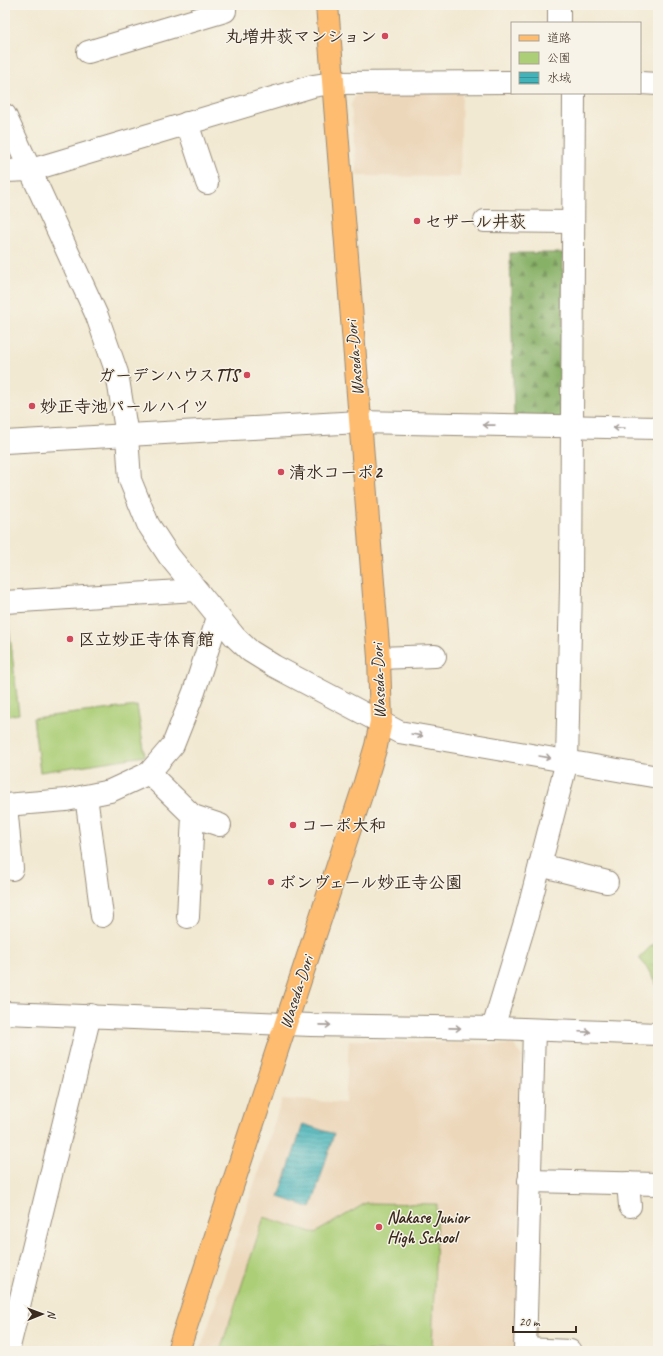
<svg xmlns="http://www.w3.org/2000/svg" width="663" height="1356" font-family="Caveat,'Klee One',sans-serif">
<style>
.built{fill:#ecd7ba}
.green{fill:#abce76;stroke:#737c4a}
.forest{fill:url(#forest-firs);stroke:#626e42}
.park{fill:url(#park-tufts);stroke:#737c4a}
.water{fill:url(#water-rules);stroke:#3f6e6c}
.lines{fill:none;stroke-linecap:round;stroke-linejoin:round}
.minor-casing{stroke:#968a78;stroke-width:24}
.major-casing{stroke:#968a78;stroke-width:24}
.minor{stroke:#fff;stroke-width:22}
.major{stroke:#fdbc6f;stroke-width:22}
.oneway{stroke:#a79f9a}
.poi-dot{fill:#d1495b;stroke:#f7f3e8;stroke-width:1.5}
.labels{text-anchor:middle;stroke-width:3;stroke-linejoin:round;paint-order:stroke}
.poi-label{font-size:17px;font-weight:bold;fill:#3b2a1e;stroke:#f7f3e8;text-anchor:start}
.street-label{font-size:17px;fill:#3b2a1e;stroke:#f7f3e8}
</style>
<defs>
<pattern id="forest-firs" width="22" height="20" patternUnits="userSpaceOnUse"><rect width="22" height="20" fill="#88b167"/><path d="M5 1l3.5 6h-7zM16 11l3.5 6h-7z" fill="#709054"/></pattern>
<pattern id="park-tufts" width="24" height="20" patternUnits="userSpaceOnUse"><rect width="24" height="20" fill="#abce76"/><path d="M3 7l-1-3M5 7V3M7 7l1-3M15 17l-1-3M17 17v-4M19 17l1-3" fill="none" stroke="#94b166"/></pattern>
<pattern id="water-rules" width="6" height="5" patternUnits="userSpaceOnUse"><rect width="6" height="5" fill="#43b3ba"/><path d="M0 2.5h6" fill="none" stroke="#399297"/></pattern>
</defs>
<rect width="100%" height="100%" fill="#f7f3e8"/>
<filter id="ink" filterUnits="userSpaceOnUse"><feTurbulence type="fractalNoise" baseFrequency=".025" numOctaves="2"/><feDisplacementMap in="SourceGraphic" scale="8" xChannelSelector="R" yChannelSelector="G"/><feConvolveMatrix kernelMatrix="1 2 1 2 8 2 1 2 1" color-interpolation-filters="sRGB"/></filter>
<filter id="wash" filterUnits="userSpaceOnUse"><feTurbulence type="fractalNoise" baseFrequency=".012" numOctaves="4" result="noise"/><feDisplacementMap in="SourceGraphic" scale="16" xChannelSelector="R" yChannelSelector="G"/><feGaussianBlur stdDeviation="0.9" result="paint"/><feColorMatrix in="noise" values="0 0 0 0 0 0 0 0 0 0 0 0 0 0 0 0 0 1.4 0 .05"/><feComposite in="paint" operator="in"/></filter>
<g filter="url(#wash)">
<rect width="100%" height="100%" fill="#f2e9d2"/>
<g class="built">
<path d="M357 92H462L460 177 357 176 351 105Z"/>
<path d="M349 1040 514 1045 522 1056 516 1351H200L282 1099 345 1103Z"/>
</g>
<g class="green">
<path d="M5 610H7L19 714 5 716Z"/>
<path d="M137 706 145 756 40 772 33 718Z"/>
<path d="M366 1203 437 1204 432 1351H220L264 1217 315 1233Z"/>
</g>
<path class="forest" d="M510 253H563V419L514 418Z"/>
<path class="park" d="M658 939V987L646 966 639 958Z"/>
<path class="water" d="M303 1124 334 1134 311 1208 279 1197Z"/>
</g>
<g filter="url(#ink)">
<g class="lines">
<defs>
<g id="minor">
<path d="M559 5V23"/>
<path d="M88 52 225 11V5"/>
<path d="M640 83 658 84"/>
<path d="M5 115 97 316 117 373 127 436 130 480 148 524 169 556 235 637 250 651 274 666 399 732 658 777"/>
<path d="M187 123 207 183"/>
<path d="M5 171 31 170 313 86 332 83 512 82"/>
<path d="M485 221 573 222"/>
<path d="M5 442 359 422 658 428"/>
<path d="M5 602 196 590"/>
<path d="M379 658 435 656"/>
<path d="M149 773 193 816 188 917"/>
<path d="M86 796 102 916"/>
<path d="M5 805 66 800 110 791 149 773 173 745 194 692 218 617"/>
<path d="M6 805 12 869"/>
<path d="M193 816 220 825"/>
<path d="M540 865 607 882"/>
<path d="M5 1013 311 1025 493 1028 658 1034"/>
<path d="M493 1028 526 919 567 761 571 587 574 93"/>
<path d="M529 1181 658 1184"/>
<path d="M628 1183 630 1206"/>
<path d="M525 1349 570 1351"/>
<path d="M8 1351 90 1015"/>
<path d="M525 1351 534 1030"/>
</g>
<path id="major" d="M178 1351 364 786 376 746 381 722 379 658 327 5"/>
</defs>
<use href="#minor" class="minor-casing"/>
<use href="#major" class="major-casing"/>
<use href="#minor" class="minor"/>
<use href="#major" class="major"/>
</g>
<defs><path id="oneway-shaft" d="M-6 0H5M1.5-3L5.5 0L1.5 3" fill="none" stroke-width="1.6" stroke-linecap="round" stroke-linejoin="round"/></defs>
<g class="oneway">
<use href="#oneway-shaft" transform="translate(489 425) rotate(-179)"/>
<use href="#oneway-shaft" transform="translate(619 428) rotate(-179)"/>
<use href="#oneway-shaft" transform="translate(417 735) rotate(10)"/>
<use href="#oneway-shaft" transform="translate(545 757) rotate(10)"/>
<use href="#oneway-shaft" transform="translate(325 1025) rotate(1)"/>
<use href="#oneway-shaft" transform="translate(455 1028) rotate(1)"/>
<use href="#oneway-shaft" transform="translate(585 1032) rotate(2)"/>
</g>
</g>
<g class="poi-dot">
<circle cx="385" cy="36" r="4"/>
<circle cx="417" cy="221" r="4"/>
<circle cx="247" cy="375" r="4"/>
<circle cx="32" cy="406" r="4"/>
<circle cx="281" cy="472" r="4"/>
<circle cx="70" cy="639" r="4"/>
<circle cx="293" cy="825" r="4"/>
<circle cx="271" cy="882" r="4"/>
<circle cx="379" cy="1227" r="4"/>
</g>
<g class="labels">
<g class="poi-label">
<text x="377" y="42" text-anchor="end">丸増井荻マンション</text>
<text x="425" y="227">セザール井荻</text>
<text x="239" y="381" text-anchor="end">ガーデンハウスTTS</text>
<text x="40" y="412">妙正寺池パールハイツ</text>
<text x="289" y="478">清水コーポ2</text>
<text x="78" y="645">区立妙正寺体育館</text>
<text x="301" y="831">コーポ大和</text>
<text x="279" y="888">ボンヴェール妙正寺公園</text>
<text x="387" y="1223">Nakase Junior<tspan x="387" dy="20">High School</tspan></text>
</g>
<g class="street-label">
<text transform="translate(354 358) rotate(-95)" y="6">Waseda-Dori</text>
<text transform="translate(378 681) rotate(-92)" y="6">Waseda-Dori</text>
<text transform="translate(296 992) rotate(-72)" y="6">Waseda-Dori</text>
</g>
</g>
<rect width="663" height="1356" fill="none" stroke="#f7f3e8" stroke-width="20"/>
<rect x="511" y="22" width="130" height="72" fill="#f7f3e8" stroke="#aca397"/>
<rect x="519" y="35" width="20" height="6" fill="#fdbc6f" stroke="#aca397"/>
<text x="547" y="42" font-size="12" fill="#3b2a1e">道路</text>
<rect x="519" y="52" width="20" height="12" fill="#abce76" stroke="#aca397"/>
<text x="547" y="62" font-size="12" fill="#3b2a1e">公園</text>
<rect x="519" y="72" width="20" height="12" fill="url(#water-rules)" stroke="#aca397"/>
<text x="547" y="82" font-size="12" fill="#3b2a1e">水域</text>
<g transform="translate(42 1314) rotate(89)" stroke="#f7f3e8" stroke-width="3" paint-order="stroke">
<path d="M0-3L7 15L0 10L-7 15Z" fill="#3b2a1e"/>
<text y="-6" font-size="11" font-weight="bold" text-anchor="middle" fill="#3b2a1e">N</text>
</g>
<path d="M513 1326v6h63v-6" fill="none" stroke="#3b2a1e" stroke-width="2"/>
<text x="519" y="1326" font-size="12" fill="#3b2a1e" stroke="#f7f3e8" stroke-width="3" paint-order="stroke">20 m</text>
</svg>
